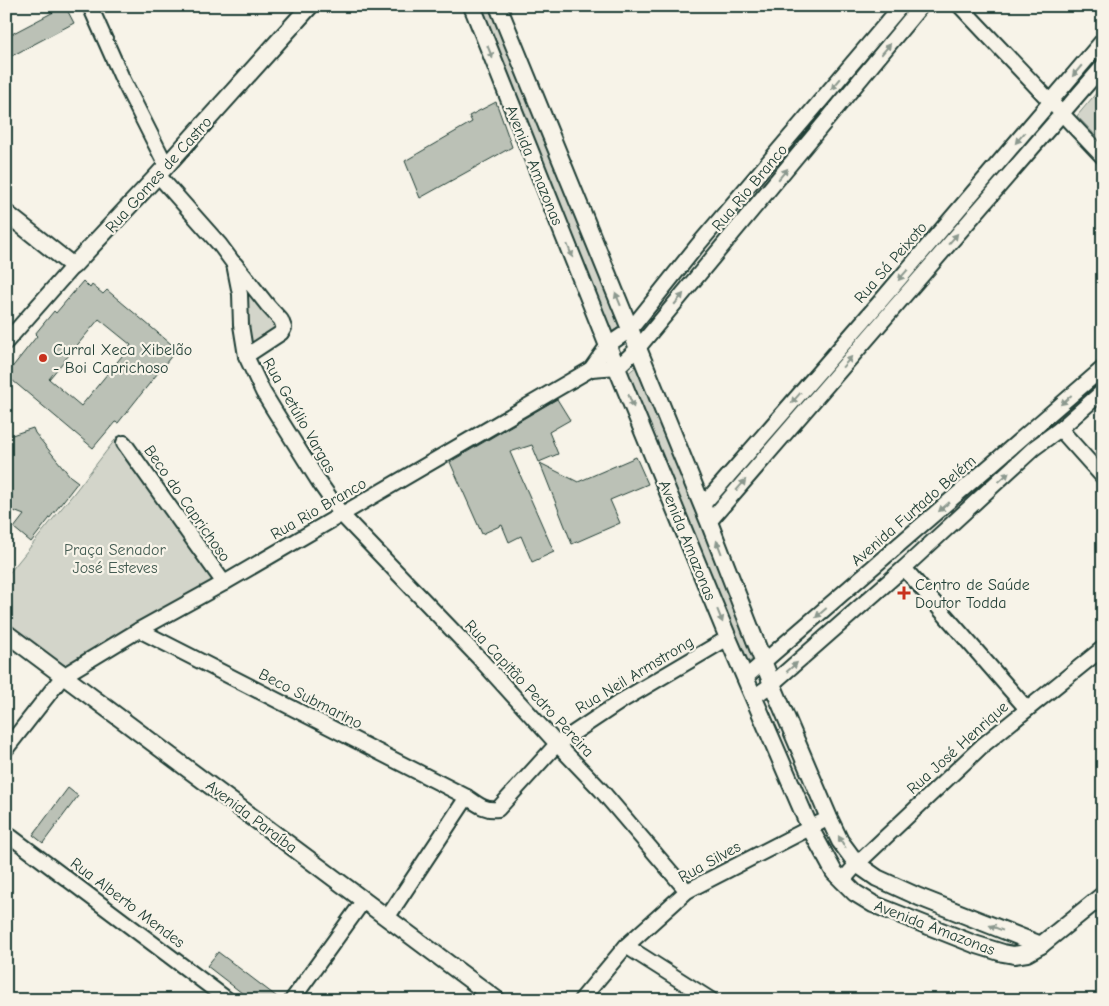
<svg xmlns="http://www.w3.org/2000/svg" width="1109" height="1006" font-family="'Comic Neue',sans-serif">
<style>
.green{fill:#d3d5ca;stroke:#79897f}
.building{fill:#bbc1b6;stroke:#1f3d34;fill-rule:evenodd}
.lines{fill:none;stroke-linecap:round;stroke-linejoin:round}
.minor-casing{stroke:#1f3d34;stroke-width:18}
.tertiary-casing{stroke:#1f3d34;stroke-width:20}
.minor{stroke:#f7f3e8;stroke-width:14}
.tertiary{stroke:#f7f3e8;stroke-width:16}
.oneway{fill:#8b988e}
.poi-dot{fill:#c8321e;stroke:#f7f3e8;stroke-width:2}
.labels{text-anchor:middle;stroke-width:4.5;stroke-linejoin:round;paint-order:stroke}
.street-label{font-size:16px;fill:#1f3d34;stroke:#f7f3e8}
.poi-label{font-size:16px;fill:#1f3d34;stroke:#f7f3e8;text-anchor:start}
.park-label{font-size:16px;fill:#435b52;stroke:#f7f3e8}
</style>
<rect width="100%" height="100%" fill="#f7f3e8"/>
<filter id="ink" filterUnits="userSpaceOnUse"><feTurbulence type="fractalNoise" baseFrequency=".02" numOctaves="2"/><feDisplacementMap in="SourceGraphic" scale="10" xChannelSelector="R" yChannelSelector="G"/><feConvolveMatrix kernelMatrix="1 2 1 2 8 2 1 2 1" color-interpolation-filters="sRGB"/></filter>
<g filter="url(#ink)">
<g class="green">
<path d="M479 6H492L621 326 610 333Z"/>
<path d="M1103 85V143L1077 116Z"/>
<path d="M243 272 285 326 248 352Z"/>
<path d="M638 365 757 656 745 665 627 374Z"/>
<path d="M118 436 187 536 221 579 65 675 6 630V577L74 493Z"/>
</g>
<g class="building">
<path d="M65 6 74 23 6 59V37Z"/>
<path d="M496 102 512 147 420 198 405 161 472 122 469 116Z"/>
<path d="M83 281 90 288 92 285 103 294 107 290 177 349 118 423 115 422 93 448 6 375 37 336 35 334 54 311 56 313ZM99 319 131 345 81 406 49 379Z"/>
<path d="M557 399 570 420 549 432 558 454 539 462 532 445 510 452 554 552 532 562 521 536 509 542 502 525 482 534 450 462Z"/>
<path d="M33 428 35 433 70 476 78 482 31 542 14 528 24 515 6 508V437Z"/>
<path d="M636 457 648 484 610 500 620 523 572 544 540 463 578 482Z"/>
<path d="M68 788 78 796 43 843 33 835Z"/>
<path d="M218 952 281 1000H251L207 966Z"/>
</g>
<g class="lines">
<defs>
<g id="minor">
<path d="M90 6 122 78 166 165"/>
<path d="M960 6 1103 157"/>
<path d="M158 175 220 245 234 264 240 294 241 325 246 356 263 392 274 410 321 485 342 515 479 658 557 744 601 790 687 891"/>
<path d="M235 264 269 307 281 320 284 328 281 333 246 356"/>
<path d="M6 342 73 266"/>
<path d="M591 369 618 367 638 348 921 6"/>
<path d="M1060 429 1103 477"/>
<path d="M124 443 224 583"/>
<path d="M702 506 879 303 1103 40"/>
<path d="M709 522 1103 66"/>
<path d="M904 568 1027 709"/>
<path d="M139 630 467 797C477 804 485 811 498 809L557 744 623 700 728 638"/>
<path d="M745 678 1103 368"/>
<path d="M754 697 772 684 904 568 1034 448 1060 429 1103 391"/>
<path d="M6 749 63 676 139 630 224 583 591 369 608 345 630 330 697 246 901 6"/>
<path d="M6 833 228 1000"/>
<path d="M842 881 857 864 982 746 1103 648"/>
<path d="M387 918 467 797"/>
<path d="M626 946 711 1000"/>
<path d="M292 1000 364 900"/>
<path d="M581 1000 626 946 687 891 829 818"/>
</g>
<g id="tertiary">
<path d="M472 6 612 356 728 638 810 828 834 872 855 893 873 904 974 944 1003 953 1014 955 1027 953 1041 945 1103 895"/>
<path d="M498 6 709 522 772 684 829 818 840 841 857 864 877 878 919 897 1041 945"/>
<path d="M6 213 73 266 158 175 310 6"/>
<path d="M6 633 497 1000"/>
</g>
</defs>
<use href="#minor" class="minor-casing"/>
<use href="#tertiary" class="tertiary-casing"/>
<use href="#minor" class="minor"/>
<use href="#tertiary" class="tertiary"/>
</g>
<defs><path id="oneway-solid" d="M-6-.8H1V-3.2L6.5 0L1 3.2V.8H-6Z" transform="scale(1.25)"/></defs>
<g class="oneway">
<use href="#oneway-solid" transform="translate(886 49) rotate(-50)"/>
<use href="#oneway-solid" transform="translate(490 52) rotate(68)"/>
<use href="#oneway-solid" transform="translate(1077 71) rotate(130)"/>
<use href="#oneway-solid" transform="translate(836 84) rotate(130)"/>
<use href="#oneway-solid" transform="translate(1020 138) rotate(131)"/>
<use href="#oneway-solid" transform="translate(783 174) rotate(-50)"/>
<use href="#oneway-solid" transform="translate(953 239) rotate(-49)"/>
<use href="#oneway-solid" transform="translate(570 251) rotate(68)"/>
<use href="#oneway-solid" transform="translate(903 275) rotate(131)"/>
<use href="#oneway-solid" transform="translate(618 299) rotate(-112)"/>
<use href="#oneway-solid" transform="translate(679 299) rotate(-50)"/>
<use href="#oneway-solid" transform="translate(847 362) rotate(-49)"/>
<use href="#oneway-solid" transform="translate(796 398) rotate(131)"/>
<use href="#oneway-solid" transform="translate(1066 400) rotate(139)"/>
<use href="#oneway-solid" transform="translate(631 401) rotate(68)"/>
<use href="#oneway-solid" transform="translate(1004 477) rotate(-43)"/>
<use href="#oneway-solid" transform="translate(741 485) rotate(-49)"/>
<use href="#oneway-solid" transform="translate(944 507) rotate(139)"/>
<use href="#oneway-solid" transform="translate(719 547) rotate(-111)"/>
<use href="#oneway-solid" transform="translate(821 613) rotate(139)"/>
<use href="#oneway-solid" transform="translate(720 616) rotate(68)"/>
<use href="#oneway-solid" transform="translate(792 667) rotate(-41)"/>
<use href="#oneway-solid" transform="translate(842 842) rotate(-120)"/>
<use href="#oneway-solid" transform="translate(996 928) rotate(-159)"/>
</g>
</g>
<g class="poi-dot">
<circle cx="43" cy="358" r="5"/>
<path d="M901.5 585.5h5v5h5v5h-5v5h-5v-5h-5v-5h5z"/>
</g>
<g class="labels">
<g class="street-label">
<text transform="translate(535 165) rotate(68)" y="6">Avenida Amazonas</text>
<text transform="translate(158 174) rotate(-48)" y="6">Rua Gomes de Castro</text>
<text transform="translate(749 187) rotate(-50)" y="6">Rua Rio Branco</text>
<text transform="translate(890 262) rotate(-49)" y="6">Rua Sá Peixoto</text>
<text transform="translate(300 415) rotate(60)" y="6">Rua Getúlio Vargas</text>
<text transform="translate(188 503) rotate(55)" y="6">Beco do Caprichoso</text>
<text transform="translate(318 508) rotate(-30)" y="6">Rua Rio Branco</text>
<text transform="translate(913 510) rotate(-41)" y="6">Avenida Furtado Belém</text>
<text transform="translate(688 540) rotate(68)" y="6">Avenida Amazonas</text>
<text transform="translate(634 674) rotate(-31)" y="6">Rua Neil Armstrong</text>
<text transform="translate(530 688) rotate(47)" y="6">Rua Capitão Pedro Pereira</text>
<text transform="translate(311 698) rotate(27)" y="6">Beco Submarino</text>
<text transform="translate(957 747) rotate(-42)" y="6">Rua José Henrique</text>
<text transform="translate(252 816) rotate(37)" y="6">Avenida Paraíba</text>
<text transform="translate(709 861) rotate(-29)" y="6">Rua Silves</text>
<text transform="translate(128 902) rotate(37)" y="6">Rua Alberto Mendes</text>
<text transform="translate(935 927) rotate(21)" y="6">Avenida Amazonas</text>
</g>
<g class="poi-label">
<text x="53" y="355">Curral Xeca Xibelão<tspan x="53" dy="18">- Boi Caprichoso</tspan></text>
<text x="915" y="590">Centro de Saúde<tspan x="915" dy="18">Doutor Todda</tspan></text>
</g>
<g class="park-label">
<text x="115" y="555">Praça Senador<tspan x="115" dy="18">José Esteves</tspan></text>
</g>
</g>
<rect width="1109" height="1006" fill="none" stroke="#f7f3e8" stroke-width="25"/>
<rect x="12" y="12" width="1084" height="981" fill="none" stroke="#1f3d34" stroke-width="2" filter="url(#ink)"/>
</svg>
